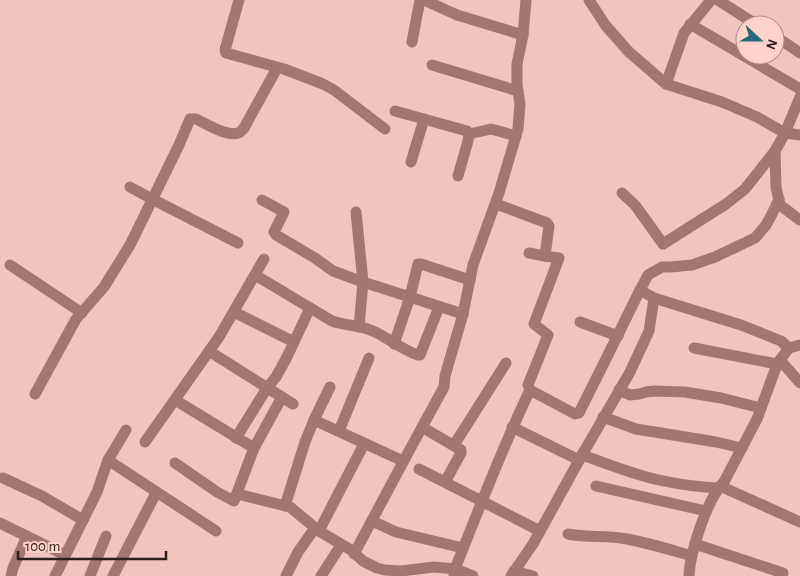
<svg xmlns="http://www.w3.org/2000/svg" width="800" height="576" font-family="'Alegreya Sans',sans-serif">
<style>
.lines{fill:none;stroke-linecap:round;stroke-linejoin:round}
.minor{stroke:#a37770;stroke-width:11}
</style>
<rect width="100%" height="100%" fill="#f1c5be"/>
<g class="lines">
<g class="minor">
<path d="M239 0 225 50 226 53 284 69 323 84 334 90 385 129"/>
<path d="M424 0 457 15 523 35"/>
<path d="M589 0 606 26 629 52 666 84 722 102 757 117 785 133 775 151 776 187 780 205 800 220"/>
<path d="M718 0 757 25"/>
<path d="M690 24 800 89"/>
<path d="M775 36 800 53"/>
<path d="M412 42 420 0"/>
<path d="M432 65 518 91"/>
<path d="M666 84 684 33 711 0"/>
<path d="M800 97 785 133 800 135"/>
<path d="M395 111 467 131 469 134 468 141 458 176"/>
<path d="M469 134 491 129 516 136"/>
<path d="M411 162 424 119"/>
<path d="M130 187 152 199 238 243"/>
<path d="M622 193 635 205 663 244 726 204 745 189 775 151"/>
<path d="M779 199 772 214 766 225 755 238 715 257 692 265 671 267H662L648 275 640 290 654 298 741 325 781 341 789 348"/>
<path d="M262 200 284 212 274 232 276 235 315 258 333 271 363 282 463 314"/>
<path d="M356 212 363 282 359 327"/>
<path d="M529 253 545 256"/>
<path d="M10 265 82 313"/>
<path d="M255 275 332 321C346 326 362 325 375 332 390 339 402 350 418 355H420L439 307"/>
<path d="M234 312 294 342"/>
<path d="M580 322 618 336"/>
<path d="M394 344 410 297 418 264H421L470 280"/>
<path d="M694 348 777 364"/>
<path d="M209 351 293 404"/>
<path d="M780 360 800 383"/>
<path d="M530 390 575 414 579 413 606 359 640 290"/>
<path d="M619 390 630 395 639 394 646 392 654 391 685 392 721 398 761 408"/>
<path d="M35 394 76 319 104 287 130 245 179 145 190 119H196C205 123 227 137 238 133 240 133 242 130 244 128L277 68"/>
<path d="M175 400 254 448"/>
<path d="M603 417 636 429 716 442 742 448"/>
<path d="M314 420 403 461"/>
<path d="M422 427 461 450V453L445 482"/>
<path d="M512 427 579 460"/>
<path d="M339 431 369 358"/>
<path d="M236 438 267 388 276 377 287 357 310 308"/>
<path d="M145 442 219 337 264 259"/>
<path d="M454 445 506 363"/>
<path d="M582 455C609 464 636 476 664 481 682 485 700 487 718 488"/>
<path d="M108 460 216 531"/>
<path d="M175 463 217 492 234 501 254 448 282 397"/>
<path d="M419 469 540 531"/>
<path d="M3 478 42 496 83 520"/>
<path d="M596 486 706 511"/>
<path d="M720 486 800 522"/>
<path d="M237 494 290 507 319 531 351 550 363 561 377 568 385 570 401 571 434 567 455 569 473 576"/>
<path d="M285 506 305 442 314 420 330 387"/>
<path d="M372 521 396 532 463 548"/>
<path d="M0 523 65 555"/>
<path d="M319 531 364 444"/>
<path d="M568 534C587 538 607 535 627 539 649 543 671 550 692 556"/>
<path d="M695 544 783 573"/>
<path d="M354 554 409 451 444 387 445 376 463 314 473 265 499 193 518 129 520 104 517 85V64L523 35 526 0"/>
<path d="M514 571 533 576"/>
<path d="M11 576 13 568 27 536"/>
<path d="M55 576 97 492 108 460 126 430"/>
<path d="M90 576 106 536"/>
<path d="M113 576 156 493"/>
<path d="M286 576 298 552 315 528"/>
<path d="M321 576 341 545"/>
<path d="M454 576 455 569C479 509 502 448 530 390L528 385 548 335 534 324 559 258 545 256 549 226 547 223 496 204"/>
<path d="M511 576 533 544 582 455 630 372 649 331 654 298"/>
<path d="M689 576C690 552 707 499 724 482L757 419 775 370 780 360 789 348 800 345"/>
</g>
</g>
<g transform="translate(760 40) rotate(111)"><circle r="24" fill="#ffd2cb" stroke="#ab8a85"/>
<path d="M0-4L9 19L0 12L-9 19Z" fill="#226b76"/>
<text y="-8" font-size="14" font-weight="bold" text-anchor="middle" fill="#2e1e1c">N</text>
</g>
<path d="M18 551v8h148v-8" fill="none" stroke="#2e1e1c" stroke-width="2.5"/>
<text x="25" y="551" font-size="15" fill="#2e1e1c" stroke="#ffd2cb" stroke-width="4" paint-order="stroke">100 m</text>
</svg>
